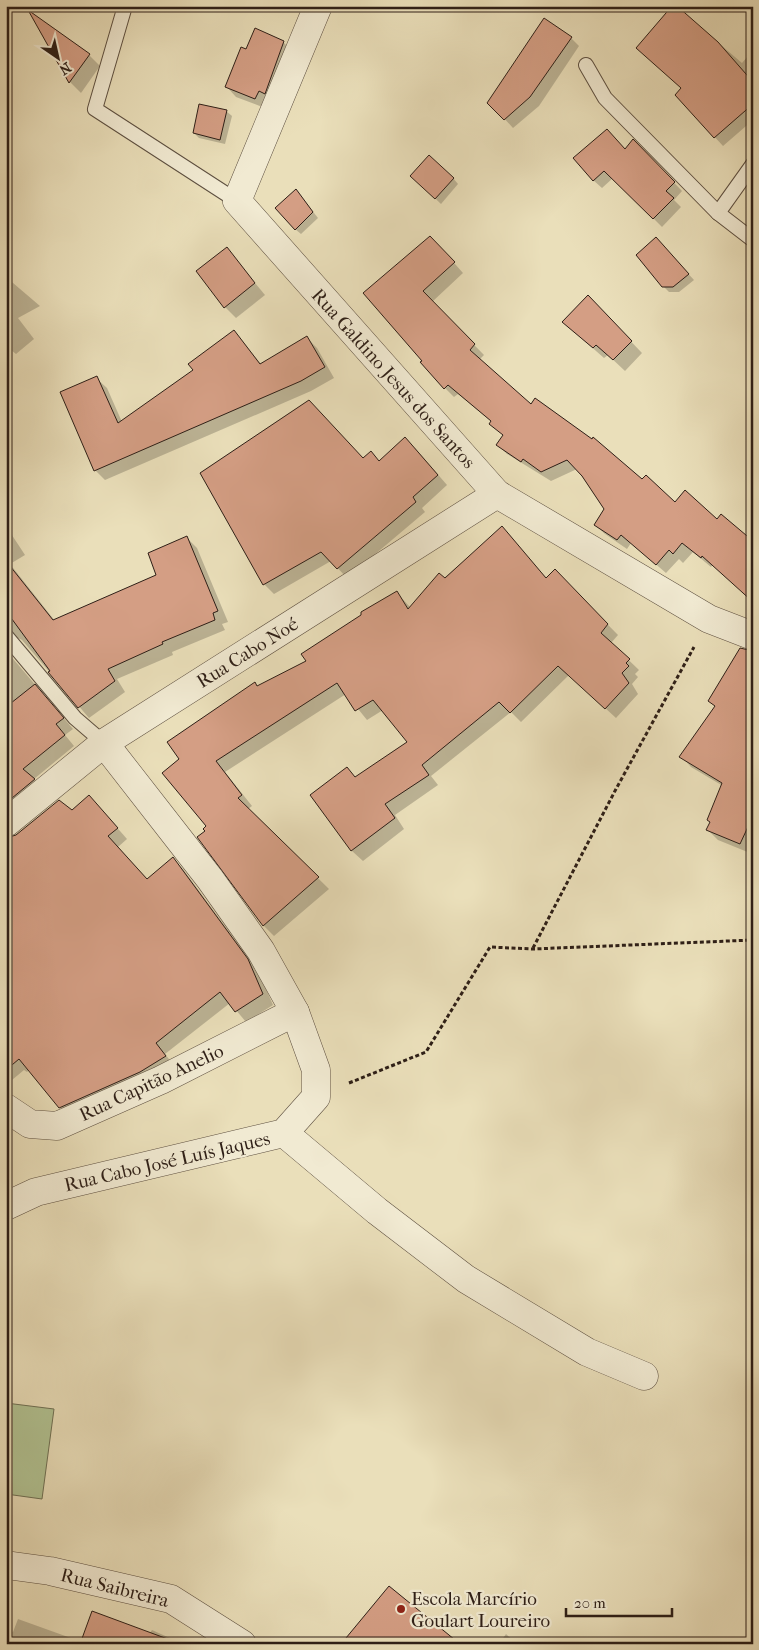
<svg xmlns="http://www.w3.org/2000/svg" width="759" height="1650" font-family="'IM FELL French Canon',serif">
<style>
.green{fill:#b2c393;stroke:#707155}
.shadow{fill:#0003}
.building{fill:#d49e84;stroke:#2e1f17}
.lines{fill:none;stroke-linecap:round;stroke-linejoin:round}
.service-casing{stroke:#5d4f40;stroke-width:16}
.minor-casing{stroke:#5d4f40;stroke-width:29}
.tertiary-casing{stroke:#5d4f40;stroke-width:29}
.path{stroke:#2e1f17;stroke-width:3;stroke-dasharray:4 2.5;stroke-linecap:butt}
.service{stroke:#f1ead2;stroke-width:14}
.minor{stroke:#f1ead2;stroke-width:28}
.tertiary{stroke:#f1ead2;stroke-width:28}
.poi-dot{fill:#8f2418;stroke:#f1ead2;stroke-width:2}
.labels{text-anchor:middle;stroke-width:4.5;stroke-linejoin:round;paint-order:stroke}
.street-label{font-size:19px;fill:#2e1f17;stroke:#f1ead2}
.poi-label{font-size:19px;fill:#2e1f17;stroke:#f1ead2;text-anchor:start}
</style>
<rect width="100%" height="100%" fill="#eadfba"/>
<filter id="stains"><feTurbulence type="fractalNoise" baseFrequency=".004" numOctaves="4"/><feColorMatrix values="0 0 0 0 .2 0 0 0 0 .09 0 0 0 0 .02 0 0 0 .5 -.17"/></filter>
<radialGradient id="worn" r=".72"><stop offset=".6" stop-color="#630" stop-opacity="0"/><stop offset="1" stop-color="#630" stop-opacity=".3"/></radialGradient>
<path class="green" d="M6 1403 54 1409 42 1499 6 1494Z"/>
<g class="shadow">
<path d="M675 6 742 63 753 50V120L723 146 676 95 682 88Z"/>
<path d="M32 14 89 55 100 66 81 93 70 82Z"/>
<path d="M571 38 579 46 539 106 513 128 489 102Z"/>
<path d="M283 42 293 52 265 108 236 97 227 87 246 51Z"/>
<path d="M226 111 232 116 225 144 199 138 194 133Z"/>
<path d="M634 141 682 191 674 200 681 207 662 227 613 178 602 188 593 180Z"/>
<path d="M412 176 453 178 458 184 441 204Z"/>
<path d="M296 190 318 218 301 234 295 229Z"/>
<path d="M661 244 694 280 679 292H669L663 286Z"/>
<path d="M440 247 463 273 432 302 484 355 479 360 713 564 711 567 693 552 683 563 679 559 666 573 631 543 627 549 605 534 595 525 606 509 577 469 551 481 507 454 498 445 504 436 491 423 492 422 458 394 454 397 445 388 365 293Z"/>
<path d="M227 249 265 295 236 318 225 307Z"/>
<path d="M6 277 40 306 18 318 34 339 16 354 6 346Z"/>
<path d="M599 308 642 353 625 371 608 355 604 358 563 322Z"/>
<path d="M234 331 261 364 307 338 317 348 334 378 311 391 105 480 95 470 96 378 107 388 122 422 195 371Z"/>
<path d="M415 448 447 485 422 508 425 512 347 578 331 561 274 594 264 584 380 462Z"/>
<path d="M6 526 25 555 10 564 55 621 157 575 187 538 197 548 228 622 222 624 225 630 172 652 173 655 117 679 125 692 89 718 22 640 16 637 10 640 7 648 9 654 73 729 65 735 74 746 34 779 44 790 6 822Z"/>
<path d="M502 528 547 579 555 571 618 635 611 643 639 670 635 674 638 677 632 684 638 694 616 718 569 675 521 722 511 712 431 776 438 785 395 815 404 829 363 861 352 851 312 795 347 769 356 778 409 742 383 710 367 720 346 694 225 772 252 806 248 809 329 889 274 936 264 926 199 837 207 831 208 827 163 773 258 687 307 661 397 593 410 607Z"/>
<path d="M753 660V848L750 853 718 840 708 830 723 786 691 767 681 756 716 707 709 701Z"/>
<path d="M59 801 72 812 99 807 127 839 118 847 148 880 173 859 183 869 258 971 273 1005 246 1022 230 1003 165 1054 175 1067 70 1118 29 1070 27 1072 24 1070 6 1085V860L9 840Z"/>
<path d="M18 1619 82 1642 150 1633 152 1630 183 1644H6V1629L13 1632Z"/>
<path d="M506 1634 517 1644H499Z"/>
</g>
<g class="building">
<path d="M672 6H677L718 42 753 82V104L714 138 675 95 681 88 636 48Z"/>
<path d="M28 10 90 54 69 83Z"/>
<path d="M544 18 572 37 530 97 504 120 487 103Z"/>
<path d="M255 28 284 41 265 94 259 91 255 99 225 87 241 47 246 49Z"/>
<path d="M199 104 227 110 220 140 193 133Z"/>
<path d="M607 129 625 149 633 139 675 182 666 191 674 198 653 219 604 171 593 181 573 158Z"/>
<path d="M429 155 454 178 435 199 410 176Z"/>
<path d="M296 189 313 212 295 230 275 208Z"/>
<path d="M430 236 455 262 423 291 475 344 470 350 531 404 535 398 592 439 593 437 642 479 646 475 675 502 685 490 717 519 721 514 753 541V602L702 556 701 558 682 543 673 554 669 550 656 565 621 535 617 540 594 525 604 509 582 476 567 460 541 472 523 459 521 462 496 445 503 435 489 424 491 421 448 385 444 389 420 362 422 361 363 293Z"/>
<path d="M656 237 689 274 673 287H662L636 255Z"/>
<path d="M227 247 255 283 224 308 196 271Z"/>
<path d="M588 295 632 341 613 360 596 345 593 348 562 322Z"/>
<path d="M234 330 260 364 307 336 325 367 301 381 94 471 60 392 97 376 118 423 193 370 188 364Z"/>
<path d="M309 400 363 458 371 451 379 461 405 437 438 475 413 497 416 502 337 569 321 552 263 585 200 473Z"/>
<path d="M502 526 546 578 555 569 608 624 601 633 630 659 626 663 629 666 622 673 629 683 605 709 558 666 510 713 499 702 422 765 429 775 385 804 395 818 351 851 310 795 347 767 355 777 407 742 373 700 355 711 337 683 216 761 242 795 238 798 319 877 263 926 197 837 205 831 203 829 206 826 162 773 179 759 167 742 255 682 257 686 306 661 301 654 361 615V612L397 591 408 609 439 573 445 578Z"/>
<path d="M187 536 218 611 213 613 215 620 162 642 163 644 108 669 115 681 78 708 48 672 50 671 6 611V561L53 620 156 575 148 553Z"/>
<path d="M740 648 753 651V816L740 844 706 830 710 822 707 820 722 783 679 757 715 706 708 701Z"/>
<path d="M35 684 64 718 56 724 65 735 23 769 35 779 6 803V707Z"/>
<path d="M89 795 118 828 108 836 147 879 173 857 248 959 263 994 235 1012 220 992 156 1043 166 1056 140 1072 59 1108 19 1059 6 1070V838L16 835 59 800 72 810Z"/>
<path d="M389 1586 460 1644H341Z"/>
<path d="M92 1611 173 1641V1644H80Z"/>
</g>
<g class="lines">
<defs>
<g id="service">
<path d="M125 6 95 109 237 201"/>
<path d="M586 65 605 98 718 213 753 240"/>
<path d="M718 213 753 164"/>
<path d="M6 636 75 718 104 743"/>
</g>
<g id="minor">
<path d="M318 6 237 201 497 494 709 619 753 636"/>
<path d="M6 823 104 743 497 494"/>
<path d="M6 1108 30 1124 57 1126 161 1080 295 1012"/>
<path d="M284 1133 377 1211 466 1279 587 1352 644 1376"/>
<path d="M6 1206 36 1192 284 1133 316 1097V1070L295 1012 261 951 210 879 104 743"/>
</g>
<path id="tertiary" d="M6 1565 50 1571 171 1599 242 1644"/>
</defs>
<use href="#service" class="service-casing"/>
<use href="#minor" class="minor-casing"/>
<use href="#tertiary" class="tertiary-casing"/>
<g class="path">
<path d="M533 948 616 789 694 647"/>
<path d="M349 1083 426 1052 490 947 533 949 753 940"/>
</g>
<use href="#service" class="service"/>
<use href="#minor" class="minor"/>
<use href="#tertiary" class="tertiary"/>
</g>
<circle class="poi-dot" cx="401" cy="1609" r="5"/>
<g class="labels">
<g class="street-label">
<text transform="translate(394 378) rotate(48)" y="7">Rua Galdino Jesus dos Santos</text>
<text transform="translate(247 652) rotate(-32)" y="7">Rua Cabo Noé</text>
<text transform="translate(151 1082) rotate(-25)" y="7">Rua Capitão Anelio</text>
<text transform="translate(167 1161) rotate(-13)" y="7">Rua Cabo José Luís Jaques</text>
<text transform="translate(115 1587) rotate(14)" y="7">Rua Saibreira</text>
</g>
<g class="poi-label">
<text x="411" y="1605">Escola Marcírio<tspan x="411" dy="22">Goulart Loureiro</tspan></text>
</g>
</g>
<rect width="759" height="1650" fill="none" stroke="#eadfba" stroke-width="25"/>
<rect x="8" y="8" width="744" height="1635" fill="none" stroke="#2e1f17" stroke-width="2.5"/>
<rect x="12" y="12" width="734" height="1625" fill="none" stroke="#2e1f17"/>
<g transform="translate(58 58) rotate(146)" stroke="#f1ead2" stroke-width="4" paint-order="stroke">
<path d="M0-4L9 19L0 12L-9 19Z" fill="#2e1f17"/>
<text y="-8" font-size="14" font-weight="bold" text-anchor="middle" fill="#2e1f17">N</text>
</g>
<path d="M566 1608v8h106v-8" fill="none" stroke="#2e1f17" stroke-width="2.5"/>
<text x="574" y="1608" font-size="15" fill="#2e1f17" stroke="#f1ead2" stroke-width="4" paint-order="stroke">20 m</text>
<rect width="100%" height="100%" filter="url(#stains)"/>
<rect width="100%" height="100%" fill="url(#worn)"/>
</svg>
